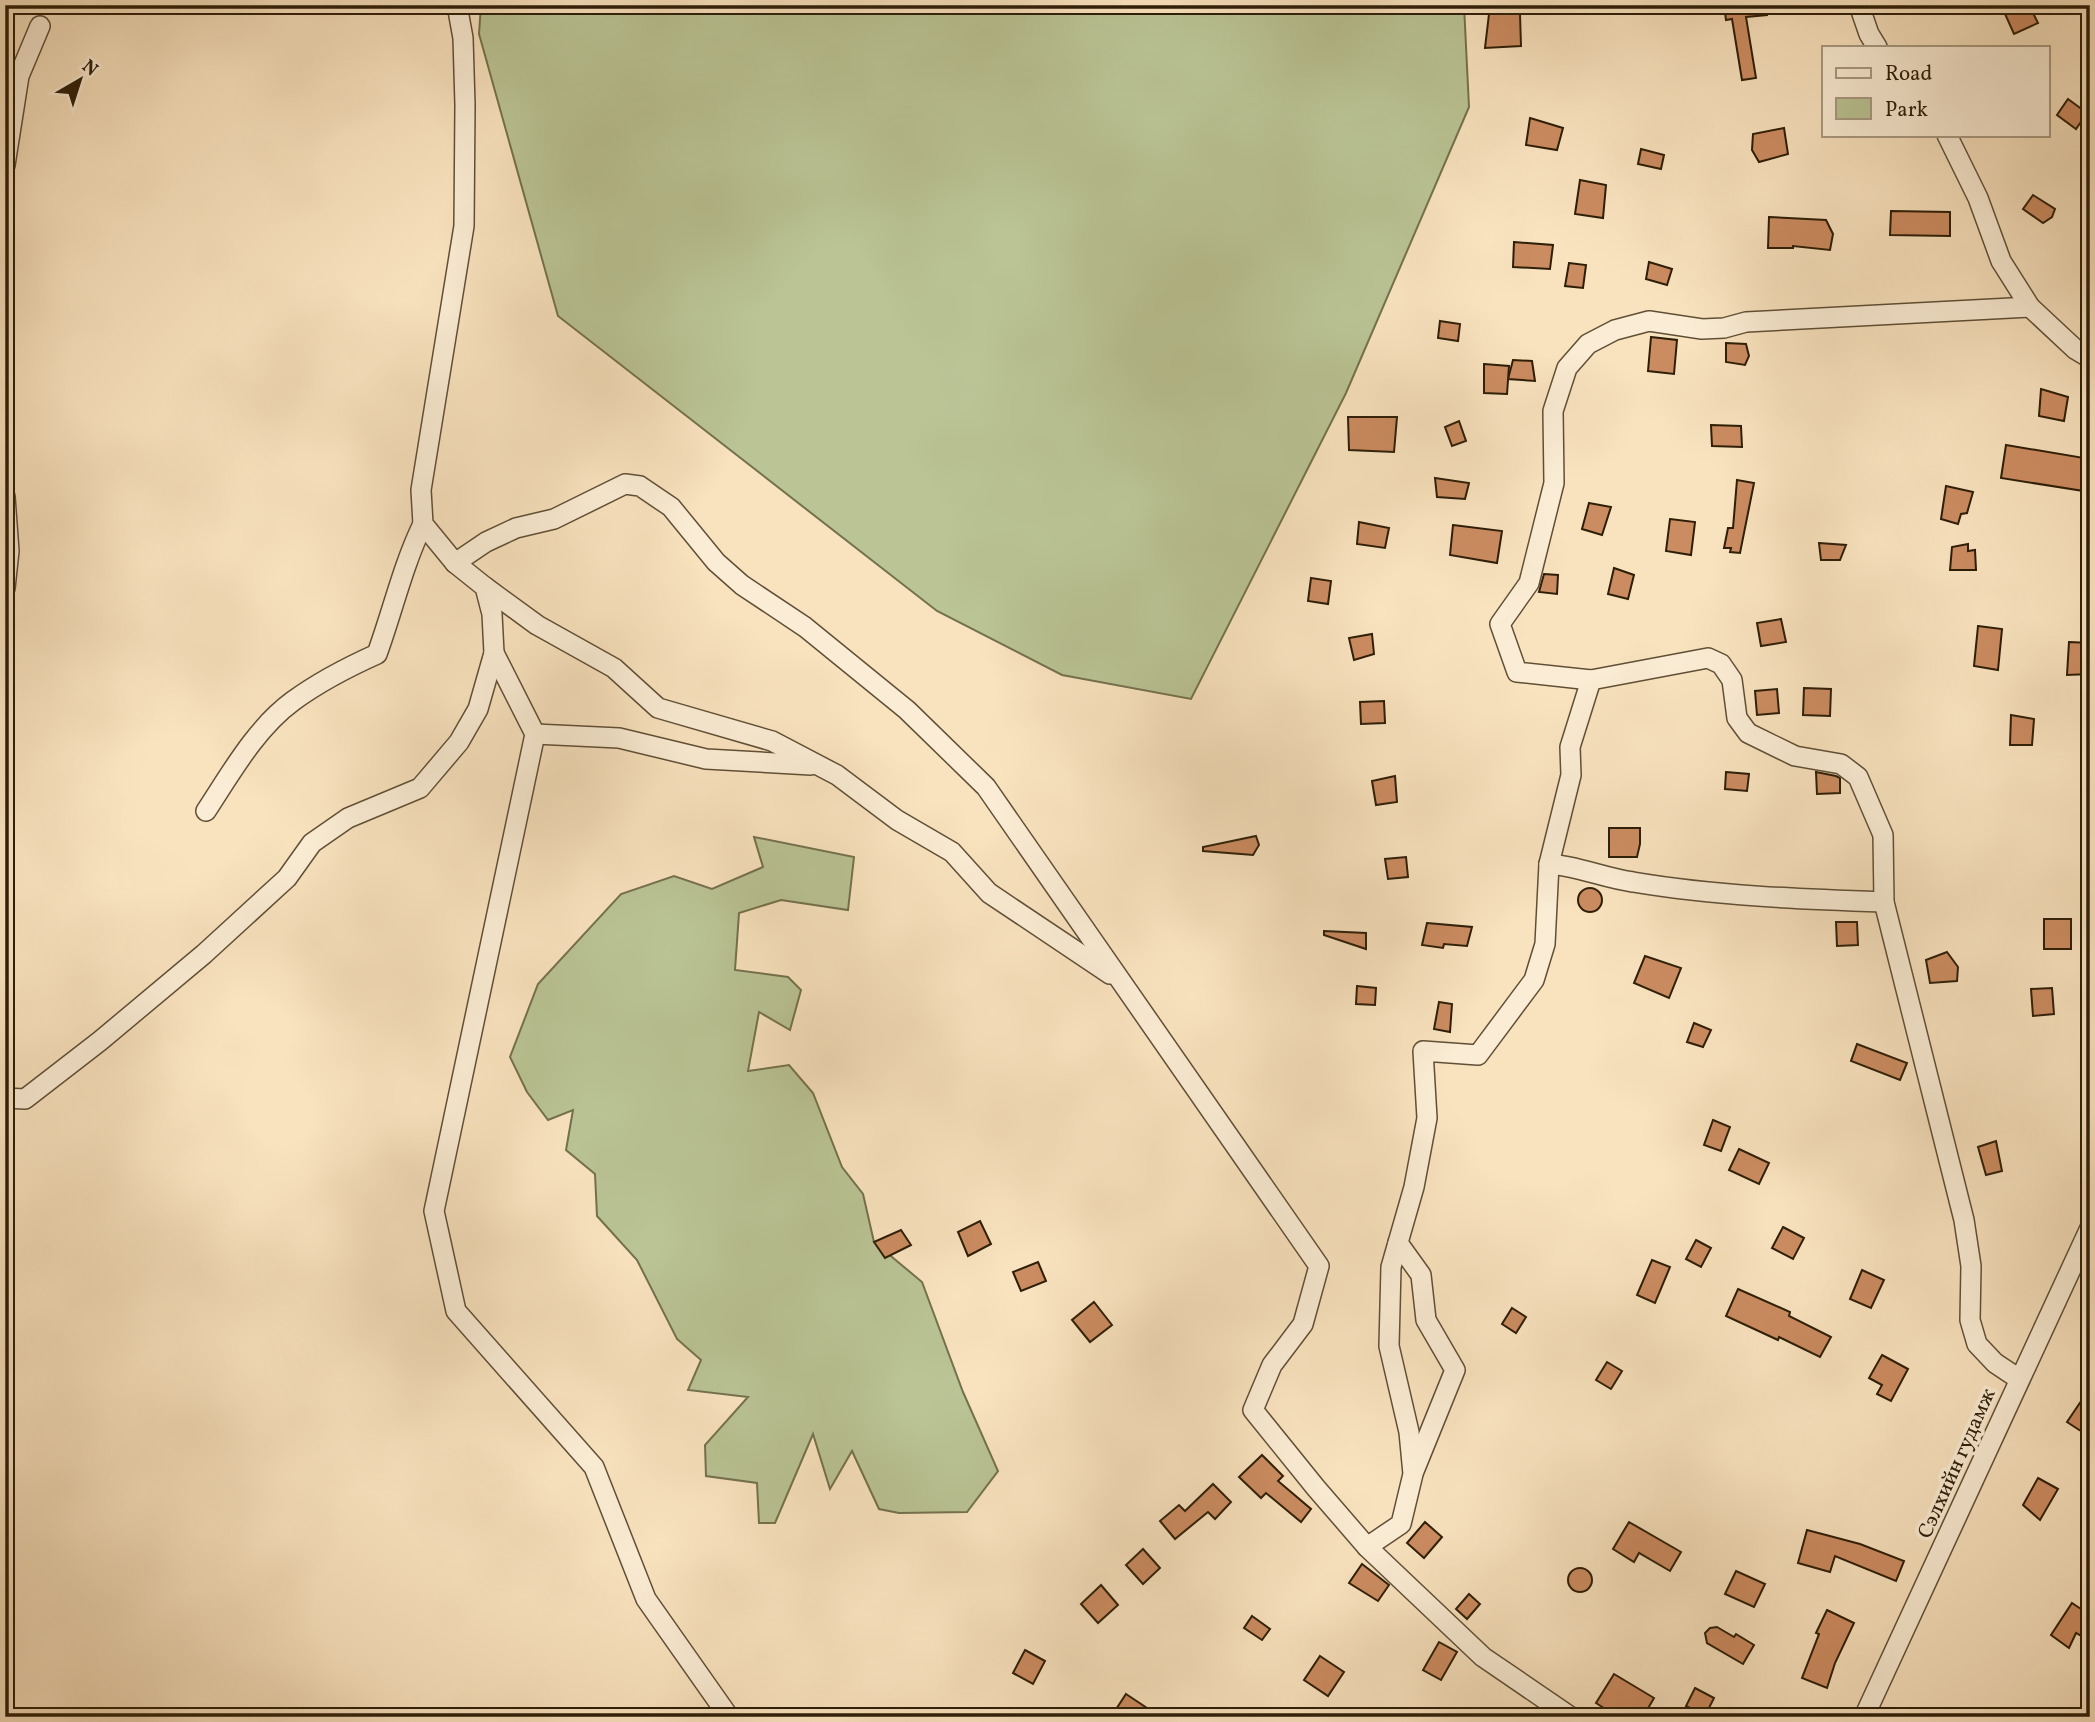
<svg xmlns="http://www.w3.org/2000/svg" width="2095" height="1722" font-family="Vollkorn,serif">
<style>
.green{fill:#bac495;stroke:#74714e;stroke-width:2}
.building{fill:#cc8c61;stroke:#2d1e08;stroke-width:2}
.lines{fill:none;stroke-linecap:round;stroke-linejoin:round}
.minor-casing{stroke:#604f36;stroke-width:22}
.minor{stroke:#fbedd5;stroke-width:19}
.labels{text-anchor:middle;stroke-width:7;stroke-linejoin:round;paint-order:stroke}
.street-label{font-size:21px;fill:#2d1e08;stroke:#fbedd5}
</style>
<rect width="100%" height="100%" fill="#f9e3bf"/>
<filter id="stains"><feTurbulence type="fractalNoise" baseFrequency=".00286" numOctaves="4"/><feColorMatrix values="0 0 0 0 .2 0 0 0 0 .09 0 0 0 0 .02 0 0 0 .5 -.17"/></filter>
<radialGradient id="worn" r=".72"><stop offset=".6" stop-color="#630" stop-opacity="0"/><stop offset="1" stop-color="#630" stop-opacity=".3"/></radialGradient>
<g class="green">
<path d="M481 5H1464L1469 107 1346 393 1191 699 1062 675 937 611 558 316 479 34Z"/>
<path d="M754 837 854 857 848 910 781 900 739 913 735 970 788 977 801 990 790 1030 759 1012 748 1071 789 1065 813 1093 842 1167 863 1194 874 1242 922 1282 963 1392 998 1471 967 1512 899 1513 879 1509 852 1451 830 1489 813 1434 775 1523H759L757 1483 706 1476 705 1445 748 1397 688 1390 701 1360 677 1339 637 1260 597 1216 595 1174 566 1150 573 1110 548 1120 527 1092 510 1057 538 984 621 894 674 876 712 889 763 867Z"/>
</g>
<g class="building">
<path d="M1724 5H1767V15L1746 17 1756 78 1742 80 1732 19 1726 20Z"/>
<path d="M2001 5H2029L2038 23 2014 34Z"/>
<path d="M1489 14H1520L1521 46 1485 48Z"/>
<path d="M2068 99 2087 113 2076 129 2057 115Z"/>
<path d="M1530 118 1563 128 1557 150 1526 145Z"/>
<path d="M1784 128 1788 154 1759 162 1752 150 1753 134Z"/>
<path d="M1641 149 1664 155 1661 169 1638 164Z"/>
<path d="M1580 180 1606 185 1603 218 1575 214Z"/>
<path d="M2033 195 2055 209 2052 217 2043 223 2023 209Z"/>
<path d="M1891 211 1950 212V236L1890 235Z"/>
<path d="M1769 217 1826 220 1833 234 1830 250 1793 246V248H1768Z"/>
<path d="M1514 242 1553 245 1550 269 1513 267Z"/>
<path d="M1649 262 1672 269 1667 285 1646 279Z"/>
<path d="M1569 263 1586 265 1583 288 1565 286Z"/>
<path d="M1440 321 1460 324 1458 341 1438 338Z"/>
<path d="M1651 337 1677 340 1674 374 1648 371Z"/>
<path d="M1726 343 1746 344 1749 356 1745 365 1726 362Z"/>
<path d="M1513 360 1532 361 1535 381 1508 379Z"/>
<path d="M1484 364 1509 366 1507 394 1484 393Z"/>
<path d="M2041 389 2068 397 2064 421 2039 416Z"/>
<path d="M1348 417H1397L1394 452 1349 450Z"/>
<path d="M1459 421 1466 441 1452 446 1445 427Z"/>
<path d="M1711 425 1741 426 1742 447 1712 446Z"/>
<path d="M2006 445 2090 459V492L2001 478Z"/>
<path d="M1435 478 1469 483 1465 499 1437 497Z"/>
<path d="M1737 480 1754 483 1740 553 1730 552 1731 548H1724L1728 528H1733Z"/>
<path d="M1946 486 1973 492 1967 513 1961 514 1958 524 1941 519Z"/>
<path d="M1589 503 1611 507 1602 535 1582 529Z"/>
<path d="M1670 519 1695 522 1691 555 1666 551Z"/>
<path d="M1359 522 1389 528 1385 548 1357 544Z"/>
<path d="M1453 525 1502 531 1497 563 1450 555Z"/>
<path d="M1819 543 1846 545 1840 560H1821Z"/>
<path d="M1968 544V551L1975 550 1976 570H1950L1952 547Z"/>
<path d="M1614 568 1634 575 1628 599 1608 594Z"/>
<path d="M1544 574 1558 575 1557 594 1539 592Z"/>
<path d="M1311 578 1331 581 1328 604 1308 601Z"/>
<path d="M1781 619 1786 642 1761 646 1757 623Z"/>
<path d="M1978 626 2002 629 1998 670 1974 666Z"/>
<path d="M1372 634 1374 654 1354 660 1349 638Z"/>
<path d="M2069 642 2090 643V674L2067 675Z"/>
<path d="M1804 688 1831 689 1830 716 1803 715Z"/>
<path d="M1777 689 1779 713 1757 715 1755 691Z"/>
<path d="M1384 701 1385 723 1361 724 1360 702Z"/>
<path d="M2011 715 2034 719 2032 745H2010Z"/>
<path d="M1726 772 1749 774 1747 791 1725 789Z"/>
<path d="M1816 772 1836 776 1840 778V793L1817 794Z"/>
<path d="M1395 776 1397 802 1376 805 1372 781Z"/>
<path d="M1609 828H1640V844L1637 857H1609Z"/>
<path d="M1256 836 1259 845 1253 855 1203 851V847Z"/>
<path d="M1406 857 1408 877 1388 879 1385 859Z"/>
<circle cx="1590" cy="900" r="12"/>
<rect x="2044" y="919" width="27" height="30"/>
<path d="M1836 922H1857L1858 945 1837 946Z"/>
<path d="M1427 923 1472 927 1467 946 1444 944 1443 948 1422 945Z"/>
<path d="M1324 931 1366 933V949L1324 935Z"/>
<path d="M1947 952 1958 967 1957 981 1930 983 1926 960Z"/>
<path d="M1645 956 1681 968 1669 998 1634 983Z"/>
<path d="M1357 986 1376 988 1375 1005 1356 1004Z"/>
<path d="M2052 988 2054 1014 2033 1016 2031 989Z"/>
<path d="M1439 1002 1452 1004 1450 1032 1434 1029Z"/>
<path d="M1694 1023 1711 1030 1703 1047 1687 1042Z"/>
<path d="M1857 1044 1907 1063 1900 1080 1851 1061Z"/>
<path d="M1713 1120 1730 1127 1721 1151 1704 1145Z"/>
<path d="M1996 1141 2002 1171 1986 1175 1978 1147Z"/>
<path d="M1739 1149 1769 1163 1759 1184 1729 1170Z"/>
<path d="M980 1221 991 1244 968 1256 958 1232Z"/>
<path d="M1783 1227 1804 1238 1793 1259 1772 1248Z"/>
<path d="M901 1230 911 1245 885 1258 874 1242Z"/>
<path d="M1696 1240 1711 1248 1701 1267 1686 1259Z"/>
<path d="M1652 1260 1670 1267 1655 1303 1637 1295Z"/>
<path d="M1038 1262 1046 1281 1021 1291 1013 1272Z"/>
<path d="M1862 1270 1884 1280 1871 1308 1850 1299Z"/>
<path d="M1738 1289 1790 1312 1789 1316 1831 1337 1820 1357 1779 1337 1778 1340 1726 1316Z"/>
<path d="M1094 1302 1112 1325 1090 1342 1072 1320Z"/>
<path d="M1512 1308 1526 1317 1516 1333 1502 1324Z"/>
<path d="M1882 1355 1908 1369 1891 1401 1877 1394 1882 1385 1869 1378Z"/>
<path d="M1607 1362 1622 1371 1611 1389 1596 1380Z"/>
<path d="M2090 1388V1437L2067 1422Z"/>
<path d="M1262 1455 1283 1476 1278 1481 1311 1509 1301 1522 1266 1493 1261 1498 1239 1477Z"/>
<path d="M2038 1478 2058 1489 2040 1520 2023 1505Z"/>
<path d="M1213 1484 1231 1502 1215 1519 1208 1512 1175 1539 1160 1521 1179 1505 1185 1511Z"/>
<path d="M1425 1522 1442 1537 1424 1558 1407 1543Z"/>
<path d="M1629 1522 1681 1552 1670 1571 1639 1553 1634 1562 1613 1549Z"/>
<path d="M1807 1530 1860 1544 1904 1561 1896 1581 1835 1556 1830 1572 1798 1563Z"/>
<path d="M1143 1549 1160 1568 1143 1584 1126 1565Z"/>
<path d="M1362 1564 1389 1585 1378 1601 1349 1583Z"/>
<circle cx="1580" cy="1580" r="12"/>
<path d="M1736 1571 1765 1584 1754 1607 1725 1594Z"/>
<path d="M1101 1585 1118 1605 1098 1623 1081 1604Z"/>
<path d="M1469 1594 1480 1604 1467 1619 1456 1609Z"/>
<path d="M2072 1603 2090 1615V1641L2076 1633 2069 1648 2051 1635Z"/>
<path d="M1827 1610 1854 1623 1835 1663 1827 1688 1802 1678 1819 1634 1816 1633Z"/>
<path d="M1252 1616 1270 1629 1262 1640 1244 1628Z"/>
<path d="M1717 1627 1734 1637 1736 1634 1754 1645 1743 1664 1707 1643 1705 1633 1710 1628Z"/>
<path d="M1439 1642 1457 1652 1441 1680 1423 1670Z"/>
<path d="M1025 1650 1045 1661 1033 1684 1013 1673Z"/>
<path d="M1320 1656 1344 1672 1328 1696 1304 1680Z"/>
<path d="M1614 1674 1654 1698 1643 1717H1618L1596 1703Z"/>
<path d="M1695 1688 1714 1698 1705 1716 1686 1706Z"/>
<path d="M1126 1694 1147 1708 1141 1717H1111Z"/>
</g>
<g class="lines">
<defs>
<g id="minor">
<path d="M1859 5 1869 34 1877 47"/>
<path d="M1947 135 1978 198 2001 261 2030 307 2075 349 2090 358"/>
<path d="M5 165 19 76 40 26"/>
<path d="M5 497 9 551 5 588"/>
<path d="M455 563 486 542 516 528 554 519 625 484 640 486 671 507 716 562 742 585 805 627 907 710 986 787 1319 1266 1303 1324 1272 1365 1253 1410 1316 1488 1367 1547 1483 1657 1571 1717"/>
<path d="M485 587 537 625 614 668 658 708 772 741 837 775 897 820 952 852 989 893 1110 974"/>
<path d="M494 653 535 734 434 1211 456 1311 594 1467 646 1599 729 1717"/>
<path d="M1591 680 1570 747 1571 775 1549 864C1578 866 1604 878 1633 882 1716 896 1800 899 1884 902"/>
<path d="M535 734 619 738 706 759 811 765"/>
<path d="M206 811C231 773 256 728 293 701 319 682 348 667 377 654 393 610 403 565 423 524"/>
<path d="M5 1098 25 1099 100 1041 204 954 287 878 312 843 348 818 420 788 459 742 478 709 494 653 492 614 485 587 455 563 423 524 421 490 464 226 465 105 463 38 457 5"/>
<path d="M1398 1243 1421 1275 1426 1320 1455 1370 1414 1471"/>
<path d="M2019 1379 1995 1363 1977 1344 1970 1320 1971 1266 1964 1220 1884 902 1883 835 1858 777 1841 764 1795 756 1748 733 1737 718 1732 680 1721 664 1708 658 1591 680 1517 672 1500 624 1529 583 1554 483 1553 411 1567 368 1588 344 1615 330 1649 321 1702 329 1724 328 1746 322 2030 307"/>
<path d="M1367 1547 1401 1524 1413 1474 1409 1432 1389 1346 1391 1267 1414 1187 1427 1118 1423 1051 1478 1055 1534 980 1545 944 1549 864"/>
<path d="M1864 1717 2090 1228"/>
</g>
</defs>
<use href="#minor" class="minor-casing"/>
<use href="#minor" class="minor"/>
</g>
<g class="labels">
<g class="street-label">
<text transform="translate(1956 1463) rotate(-66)" y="7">Сэлхийн гудамж</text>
</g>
</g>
<rect width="2095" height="1722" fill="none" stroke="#f9e3bf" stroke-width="28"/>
<rect x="7" y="7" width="2081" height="1708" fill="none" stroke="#2d1e08" stroke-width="3.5"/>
<rect x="14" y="14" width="2067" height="1694" fill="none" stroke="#2d1e08" stroke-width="2"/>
<rect x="1822" y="46" width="228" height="91" fill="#fbedd5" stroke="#a99a83" stroke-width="2"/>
<rect x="1836" y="68" width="35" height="10" fill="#fbedd5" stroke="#a99a83" stroke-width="2"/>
<text x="1885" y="80" font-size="21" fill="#2d1e08">Road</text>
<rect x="1836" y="98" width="35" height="21" fill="#bac495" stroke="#a99a83" stroke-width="2"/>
<text x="1885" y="116" font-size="21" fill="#2d1e08">Park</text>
<g transform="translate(80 80) rotate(39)" stroke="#fbedd5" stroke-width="5" paint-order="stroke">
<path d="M0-5L12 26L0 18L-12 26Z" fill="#2d1e08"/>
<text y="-10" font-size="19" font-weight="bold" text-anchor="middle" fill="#2d1e08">N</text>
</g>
<rect width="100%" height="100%" filter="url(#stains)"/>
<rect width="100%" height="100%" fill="url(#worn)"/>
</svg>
